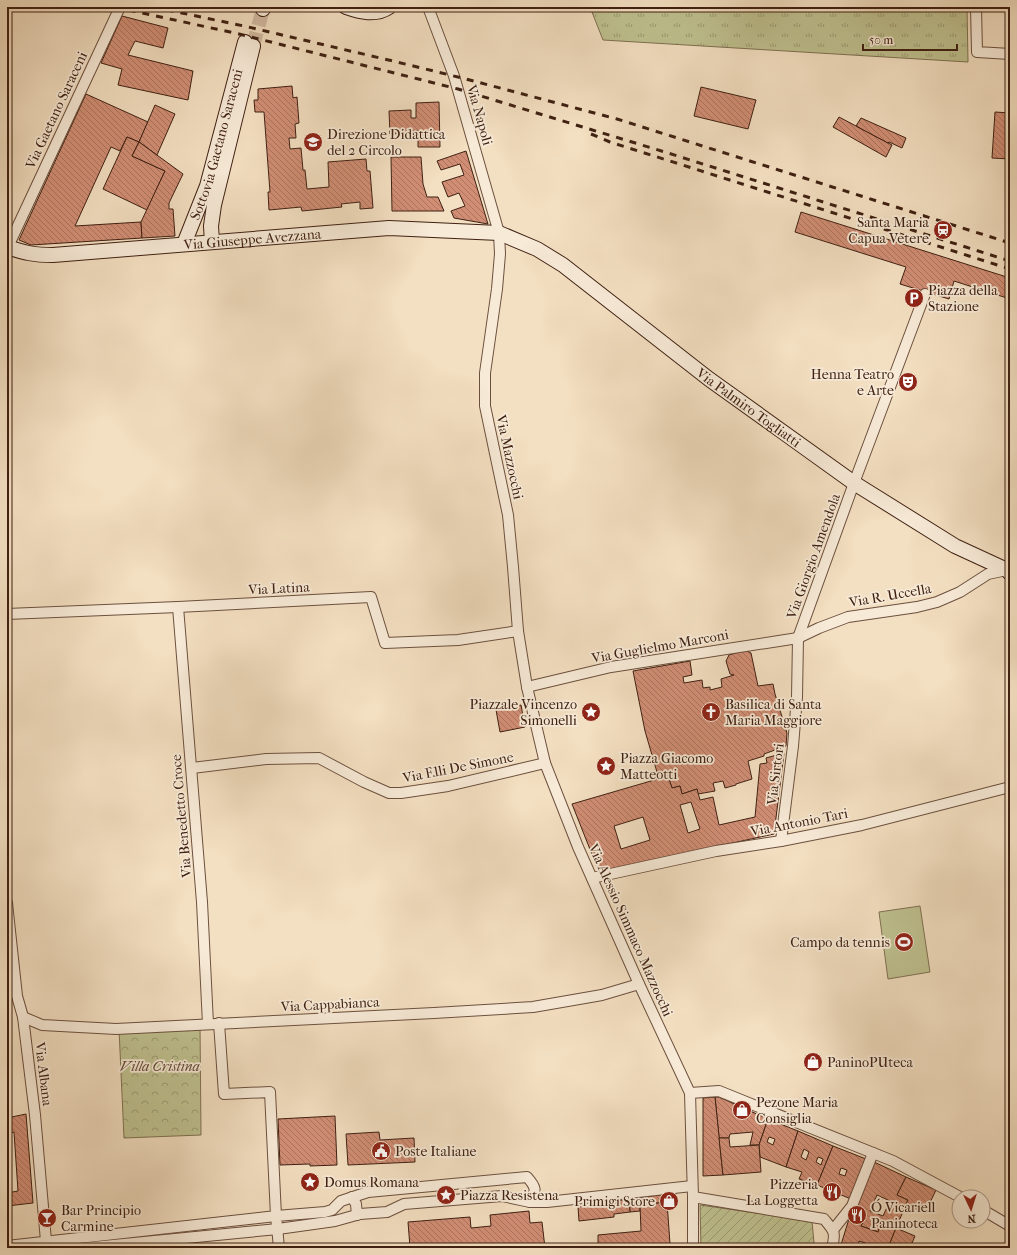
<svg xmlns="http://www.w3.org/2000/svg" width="1017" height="1255" font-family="'IM FELL French Canon',serif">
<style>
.grass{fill:url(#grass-tufts);stroke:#7f7051}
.park{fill:url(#park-crowns);stroke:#7f7051}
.garden{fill:url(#garden-furrows);stroke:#7f7051}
.pitch{fill:#bfc190;stroke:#7f7051}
.building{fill:url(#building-back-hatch);stroke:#3f2012;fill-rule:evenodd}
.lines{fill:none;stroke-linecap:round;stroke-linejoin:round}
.secondary-tunnel{stroke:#cfb99e;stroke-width:14;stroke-dasharray:14 7;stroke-linecap:butt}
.street-casing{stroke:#6c503e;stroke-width:12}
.secondary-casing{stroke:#3f2012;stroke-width:16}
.street{stroke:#f7ead7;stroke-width:10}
.secondary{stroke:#f7ead7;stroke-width:14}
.rail{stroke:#3f2012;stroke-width:3;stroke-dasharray:7 7;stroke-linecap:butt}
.labels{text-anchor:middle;stroke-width:3.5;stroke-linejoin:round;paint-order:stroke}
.street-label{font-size:14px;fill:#3f2012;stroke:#f7ead7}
.poi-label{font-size:14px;fill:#3f2012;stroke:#f7ead7;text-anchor:start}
.park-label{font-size:14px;font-style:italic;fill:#5f4832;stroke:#f7ead7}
</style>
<defs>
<pattern id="grass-tufts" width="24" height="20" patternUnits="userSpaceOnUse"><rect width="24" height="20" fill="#bfc190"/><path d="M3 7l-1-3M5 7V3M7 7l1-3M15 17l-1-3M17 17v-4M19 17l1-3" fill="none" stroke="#9d9c74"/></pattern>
<pattern id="park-crowns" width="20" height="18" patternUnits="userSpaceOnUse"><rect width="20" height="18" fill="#bfc190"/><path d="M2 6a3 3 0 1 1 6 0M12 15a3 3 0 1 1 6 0" fill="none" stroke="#9d9c74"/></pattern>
<pattern id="garden-furrows" width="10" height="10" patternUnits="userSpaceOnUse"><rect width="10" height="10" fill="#bfc190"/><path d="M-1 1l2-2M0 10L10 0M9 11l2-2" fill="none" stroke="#9d9c74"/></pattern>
<pattern id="building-back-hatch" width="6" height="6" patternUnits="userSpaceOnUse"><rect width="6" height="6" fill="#d18e75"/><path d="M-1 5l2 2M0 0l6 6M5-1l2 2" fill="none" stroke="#ab745f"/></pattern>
</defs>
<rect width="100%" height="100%" fill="#f3dfc1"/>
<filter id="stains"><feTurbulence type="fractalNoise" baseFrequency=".005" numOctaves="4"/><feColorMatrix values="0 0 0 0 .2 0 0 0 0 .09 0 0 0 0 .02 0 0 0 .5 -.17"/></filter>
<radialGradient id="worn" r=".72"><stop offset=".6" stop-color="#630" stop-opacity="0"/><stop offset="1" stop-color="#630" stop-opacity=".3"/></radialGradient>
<path class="grass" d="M590 7H967L968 62 603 40Z"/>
<path class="park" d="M200 1024 201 1135 124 1138 119 1029Z"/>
<path class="garden" d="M700 1205 812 1221 814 1243 813 1248H701Z"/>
<path class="pitch" d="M920 906 930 972 888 979 879 912Z"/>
<g class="building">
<path d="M122 16 168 28 163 48 135 41 128 55 193 71 188 100 118 85 122 69 101 63Z"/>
<path d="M292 86 293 98 297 97 299 123 295 124 296 138H289L290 149 301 148 303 170H305L307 189 329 187 328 162 366 159 367 171H370L373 208 360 209V202L341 204 342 207 302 211 301 207 269 210 268 192H270L264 112H255L254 100H258V89Z"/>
<path d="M701 87 756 100 748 129 694 116Z"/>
<path d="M86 94 148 122 139 142 127 137 120 151 111 147 75 226 141 222 142 238 31 245 19 240Z"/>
<path d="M439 102 440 147H418V131H410V133L390 134 389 111 411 110V118H416V103Z"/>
<path d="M155 105 175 114 157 155 139 142Z"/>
<path d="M995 112 1010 113V159L992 158Z"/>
<path d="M839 117 892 145 886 157 833 127Z"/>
<path d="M861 118 906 138 902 148 889 142 888 143 856 126Z"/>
<path d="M127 137 139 142 132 156 165 171 147 210 103 189Z"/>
<path d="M139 142 183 174 169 203V209H173L175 236 142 238 141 222 165 171 132 156Z"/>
<path d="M466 151 488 224 454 218 451 211 465 206 459 193 448 197 442 182 464 175 460 164 441 170 437 161Z"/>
<path d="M391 157H421L423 184 427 197H438L444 211H392Z"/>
<path d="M801 212 1010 278V299L954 281 949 299 900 284 906 267 795 232Z"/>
<path d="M745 650 751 653 758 686 773 684 775 694 787 733 786 746 764 754V756L748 761 752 779 736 784V785L725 788 723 781 713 783 715 791 698 794 697 789 682 794 680 786 672 788 668 776 659 779 645 731 633 671 690 661 692 675 683 677 684 683 702 680 703 688 710 687V690L722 687 721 679 734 675 730 674 726 661 729 655Z"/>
<path d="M521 705 525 727 500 732 496 710Z"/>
<path d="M784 753 774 834 599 872 572 804 668 776 672 788 680 786 682 794 697 789 700 800 713 797 719 825 755 817 760 764 767 763 766 758ZM691 802 700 829 688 833 680 805ZM643 817 650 840 621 849 614 826Z"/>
<path d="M7 949 11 985H7Z"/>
<path d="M715 1097H719L768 1119 759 1145H750L753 1132 730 1134 729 1138H719Z"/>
<path d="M715 1097 723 1175 703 1176V1098Z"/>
<path d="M26 1114 33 1203 7 1206V1193L18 1191 14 1132 7 1134V1118Z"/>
<path d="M335 1116 337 1165 310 1166V1164L280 1165 278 1119Z"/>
<path d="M768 1119 798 1131 786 1167 760 1157 759 1145ZM769 1137 775 1139 773 1145 767 1142Z"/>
<path d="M798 1131 833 1146 817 1185 799 1179 802 1172 786 1167ZM804 1149 809 1152 806 1160 801 1157ZM818 1157 823 1159 821 1165 816 1162Z"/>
<path d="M379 1132 380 1140 414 1138 415 1162 348 1165 346 1134Z"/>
<path d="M719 1138H729L730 1147 759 1145 761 1172 723 1175Z"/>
<path d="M833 1146 866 1159 851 1199 817 1185ZM841 1168 847 1170 845 1176 839 1174Z"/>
<path d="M872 1161 906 1177 897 1195 908 1200 896 1228 882 1222 878 1232 861 1226 866 1214 852 1209ZM877 1195 890 1201 883 1216 870 1211Z"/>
<path d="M906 1177 936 1190 925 1213 906 1204 908 1200 897 1195Z"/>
<path d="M667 1194V1202L640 1205V1211L630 1212 629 1199Z"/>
<path d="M629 1199 630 1212 614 1214V1217L579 1221 578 1207Z"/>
<path d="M667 1202 670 1244 598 1247V1235L641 1231 640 1205Z"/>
<path d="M852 1209 866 1214 861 1226 878 1232 882 1222 896 1228 888 1248H877V1247L859 1241 857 1248H840Z"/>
<path d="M529 1211 530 1223 542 1222 545 1248H415V1246L410 1247 408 1222 470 1217 471 1228 491 1226 490 1215Z"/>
<path d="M896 1228 915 1236 910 1248H888Z"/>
<path d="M670 1244V1248H626V1245Z"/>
</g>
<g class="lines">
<path class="secondary-tunnel" d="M253 46 263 9"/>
<defs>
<g id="street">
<path d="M428 7 454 76 499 233 500 254 497 289 485 373V406L508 515 513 567 518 631 527 687 545 763 578 847 639 984 690 1093 693 1197V1248"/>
<path d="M976 7 977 52 1010 54"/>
<path d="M7 249 120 7"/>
<path d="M178 607 202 902 208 1024"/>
<path d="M7 614 178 607 371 597 385 643 458 640 518 631"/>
<path d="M527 687 611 667 798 638 819 628 848 617 917 607 937 602 960 592 988 574 1007 570 1008 569"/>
<path d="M192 768 266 759 319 758 364 782 389 793H401L448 786 545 763"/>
<path d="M781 841 793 746 797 697 798 638 854 483 925 294"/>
<path d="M592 878 716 851 781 841 862 825 1010 787"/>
<path d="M7 903 17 996 23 1017 35 1115 46 1241 48 1248"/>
<path d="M23 1017 42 1025 116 1029 434 1013 533 1007 602 995 639 984"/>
<path d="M690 1093 719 1091 893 1161 960 1197"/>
<path d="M352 1197 356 1204 357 1215"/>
<path d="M693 1197 824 1219C834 1231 836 1232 832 1248"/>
<path d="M983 1210 1010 1226"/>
<path d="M833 1230 852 1206 873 1153"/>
<path d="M7 1246 276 1216 270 1092 224 1094 219 1023"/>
<path d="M83 1248 278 1229 335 1221 360 1214 387 1212 404 1204 502 1196 530 1202H547L692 1186"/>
<path d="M279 1248 276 1216 325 1212 332 1210 341 1201 368 1192 527 1177C536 1187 537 1190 530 1202"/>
</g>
<g id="secondary">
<path d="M346 7C360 12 376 16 389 7"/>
<path d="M263 9 264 7"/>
<path d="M212 242 211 226 214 205 253 46"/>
<path id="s1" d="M184 244 207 186 245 42"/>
<path id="s2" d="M7 247C26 253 33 255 53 255L389 228 499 233 537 249 563 265 709 379 854 483 955 546 1007 570 1010 573"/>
</g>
</defs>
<use href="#street" class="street-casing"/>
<use href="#secondary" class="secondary-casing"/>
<use href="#street" class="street"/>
<use href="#secondary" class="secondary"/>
<g class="rail">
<path d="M115 7 239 34 458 89 668 153 1010 261"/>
<path d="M153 7 244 26 397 62 466 79 617 119 1010 243"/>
<path d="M591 134 610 142 1010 269"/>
</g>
</g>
<defs>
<symbol id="school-disc" viewBox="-11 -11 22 22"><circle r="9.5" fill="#8f2418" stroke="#f7ead7"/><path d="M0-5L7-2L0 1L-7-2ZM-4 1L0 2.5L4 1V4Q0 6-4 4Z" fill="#fff"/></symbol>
<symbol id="station-disc" viewBox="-11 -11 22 22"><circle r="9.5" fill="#8f2418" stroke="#f7ead7"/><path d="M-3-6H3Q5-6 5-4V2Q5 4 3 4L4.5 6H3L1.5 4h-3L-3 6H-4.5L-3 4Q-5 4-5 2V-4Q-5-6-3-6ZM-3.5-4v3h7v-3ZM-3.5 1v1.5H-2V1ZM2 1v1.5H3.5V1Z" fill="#fff"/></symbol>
<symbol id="parking-disc" viewBox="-11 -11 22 22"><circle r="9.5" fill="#8f2418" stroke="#f7ead7"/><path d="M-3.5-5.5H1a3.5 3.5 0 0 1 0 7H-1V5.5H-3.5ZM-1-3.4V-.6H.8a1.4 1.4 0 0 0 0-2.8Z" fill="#fff"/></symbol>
<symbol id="theatre-disc" viewBox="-11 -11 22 22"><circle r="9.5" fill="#8f2418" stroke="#f7ead7"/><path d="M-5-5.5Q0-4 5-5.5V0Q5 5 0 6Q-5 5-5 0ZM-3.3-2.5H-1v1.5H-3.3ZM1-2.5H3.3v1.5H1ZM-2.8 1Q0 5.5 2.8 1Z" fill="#fff"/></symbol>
<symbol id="sight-disc" viewBox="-11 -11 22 22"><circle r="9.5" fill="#8f2418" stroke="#f7ead7"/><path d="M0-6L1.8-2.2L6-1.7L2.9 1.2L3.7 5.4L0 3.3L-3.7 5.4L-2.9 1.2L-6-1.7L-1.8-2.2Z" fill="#fff"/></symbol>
<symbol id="church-disc" viewBox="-11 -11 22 22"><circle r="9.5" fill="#8f2418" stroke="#f7ead7"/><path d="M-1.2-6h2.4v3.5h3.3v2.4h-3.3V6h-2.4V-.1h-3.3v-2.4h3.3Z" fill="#fff"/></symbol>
<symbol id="stadium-disc" viewBox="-11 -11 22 22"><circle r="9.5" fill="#8f2418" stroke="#f7ead7"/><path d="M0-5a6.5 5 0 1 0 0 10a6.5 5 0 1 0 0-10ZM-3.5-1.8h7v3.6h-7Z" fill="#fff"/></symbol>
<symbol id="shop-disc" viewBox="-11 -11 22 22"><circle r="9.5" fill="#8f2418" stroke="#f7ead7"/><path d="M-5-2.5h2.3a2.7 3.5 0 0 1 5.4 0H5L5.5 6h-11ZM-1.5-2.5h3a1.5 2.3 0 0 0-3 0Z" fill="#fff"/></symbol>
<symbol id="civic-disc" viewBox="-11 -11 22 22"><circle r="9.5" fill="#8f2418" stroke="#f7ead7"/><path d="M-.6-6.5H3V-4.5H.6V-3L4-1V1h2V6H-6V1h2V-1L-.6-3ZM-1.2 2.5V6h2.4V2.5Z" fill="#fff"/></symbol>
<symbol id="restaurant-disc" viewBox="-11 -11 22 22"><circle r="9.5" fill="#8f2418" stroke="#f7ead7"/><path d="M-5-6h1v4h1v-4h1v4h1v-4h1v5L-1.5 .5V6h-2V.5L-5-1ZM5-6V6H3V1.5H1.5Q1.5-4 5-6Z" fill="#fff"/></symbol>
<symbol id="bar-disc" viewBox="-11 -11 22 22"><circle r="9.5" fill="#8f2418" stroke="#f7ead7"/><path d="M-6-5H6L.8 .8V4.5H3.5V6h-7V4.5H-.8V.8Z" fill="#fff"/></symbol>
</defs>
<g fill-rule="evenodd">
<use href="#school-disc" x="302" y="131" width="22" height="22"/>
<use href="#station-disc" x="932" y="219" width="22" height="22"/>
<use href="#parking-disc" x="903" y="287" width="22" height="22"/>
<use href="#theatre-disc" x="897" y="371" width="22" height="22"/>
<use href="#sight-disc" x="580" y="701" width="22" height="22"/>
<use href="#church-disc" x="700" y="701" width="22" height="22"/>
<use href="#sight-disc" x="595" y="755" width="22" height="22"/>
<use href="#stadium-disc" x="893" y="931" width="22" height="22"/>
<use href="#shop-disc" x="802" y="1051" width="22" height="22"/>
<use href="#shop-disc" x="731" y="1099" width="22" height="22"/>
<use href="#civic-disc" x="370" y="1140" width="22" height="22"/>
<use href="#sight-disc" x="299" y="1171" width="22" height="22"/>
<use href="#restaurant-disc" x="821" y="1181" width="22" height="22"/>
<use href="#sight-disc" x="435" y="1184" width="22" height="22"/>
<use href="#shop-disc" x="658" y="1190" width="22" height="22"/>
<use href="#restaurant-disc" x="846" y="1204" width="22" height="22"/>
<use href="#bar-disc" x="36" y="1207" width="22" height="22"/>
</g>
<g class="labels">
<g class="street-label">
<text transform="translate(56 110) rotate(-65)" y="5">Via Gaetano Saraceni</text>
<text transform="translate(480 115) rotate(74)" y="5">Via Napoli</text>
<text dy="5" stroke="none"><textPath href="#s1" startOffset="105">Sottovia Gaetano Saraceni</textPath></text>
<text dy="5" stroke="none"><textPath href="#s2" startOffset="247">Via Giuseppe Avezzana</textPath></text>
<text dy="5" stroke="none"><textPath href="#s2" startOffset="800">Via Palmiro Togliatti</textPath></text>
<text transform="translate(510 457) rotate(78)" y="5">Via Mazzocchi</text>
<text transform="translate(813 556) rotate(-70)" y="5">Via Giorgio Amendola</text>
<text transform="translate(279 588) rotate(-3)" y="5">Via Latina</text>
<text transform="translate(890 595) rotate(-10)" y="5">Via R. Uccella</text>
<text transform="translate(660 646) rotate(-10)" y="5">Via Guglielmo Marconi</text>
<text transform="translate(458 767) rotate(-11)" y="5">Via F.lli De Simone</text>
<text transform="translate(775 774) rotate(-83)" y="5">Via Sirtori</text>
<text transform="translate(181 816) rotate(-95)" y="5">Via Benedetto Croce</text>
<text transform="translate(799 822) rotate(-11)" y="5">Via Antonio Tari</text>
<text transform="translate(631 930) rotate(66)" y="5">Via Alessio Simmaco Mazzocchi</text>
<text transform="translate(330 1004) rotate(-3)" y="5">Via Cappabianca</text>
<text transform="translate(44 1074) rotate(83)" y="5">Via Albana</text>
</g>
<g class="poi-label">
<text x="327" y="139">Direzione Didattica<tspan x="327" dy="16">del 2 Circolo</tspan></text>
<text x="929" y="227" text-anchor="end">Santa Maria<tspan x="929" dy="16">Capua Vetere</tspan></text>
<text x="928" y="295">Piazza della<tspan x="928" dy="16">Stazione</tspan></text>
<text x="894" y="379" text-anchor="end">Henna Teatro<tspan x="894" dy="16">e Arte</tspan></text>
<text x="577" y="709" text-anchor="end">Piazzale Vincenzo<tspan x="577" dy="16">Simonelli</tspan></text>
<text x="725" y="709">Basilica di Santa<tspan x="725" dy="16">Maria Maggiore</tspan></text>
<text x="620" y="763">Piazza Giacomo<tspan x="620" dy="16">Matteotti</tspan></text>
<text x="890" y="947" text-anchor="end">Campo da tennis</text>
<text x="827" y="1067">PaninoPUteca</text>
<text x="756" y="1107">Pezone Maria<tspan x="756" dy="16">Consiglia</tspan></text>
<text x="395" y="1156">Poste Italiane</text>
<text x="324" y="1187">Domus Romana</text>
<text x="818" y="1189" text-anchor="end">Pizzeria<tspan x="818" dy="16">La Loggetta</tspan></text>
<text x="460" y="1200">Piazza Resistena</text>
<text x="655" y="1206" text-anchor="end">Primigi Store</text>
<text x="871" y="1212">Ó Vicariell<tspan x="871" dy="16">Paninoteca</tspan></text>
<text x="61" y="1215">Bar Principio<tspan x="61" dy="16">Carmine</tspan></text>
</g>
<g class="park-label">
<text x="160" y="1071">Villa Cristina</text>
</g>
</g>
<rect width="1017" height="1255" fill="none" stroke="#f3dfc1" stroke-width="24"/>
<rect x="8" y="8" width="1001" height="1239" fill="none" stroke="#3f2012" stroke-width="2"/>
<rect x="12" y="12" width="993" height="1231" fill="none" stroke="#3f2012"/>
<g transform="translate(971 1209) rotate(176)"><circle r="19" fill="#f7ead7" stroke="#ad9988"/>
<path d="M0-3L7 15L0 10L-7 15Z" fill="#8f2418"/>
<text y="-6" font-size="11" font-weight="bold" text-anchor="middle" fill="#3f2012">N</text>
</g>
<path d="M863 44v6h94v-6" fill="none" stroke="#3f2012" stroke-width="2"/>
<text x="869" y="44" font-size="12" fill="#3f2012" stroke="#f7ead7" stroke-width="3" paint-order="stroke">50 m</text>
<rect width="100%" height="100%" filter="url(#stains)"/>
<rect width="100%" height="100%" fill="url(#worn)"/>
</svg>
